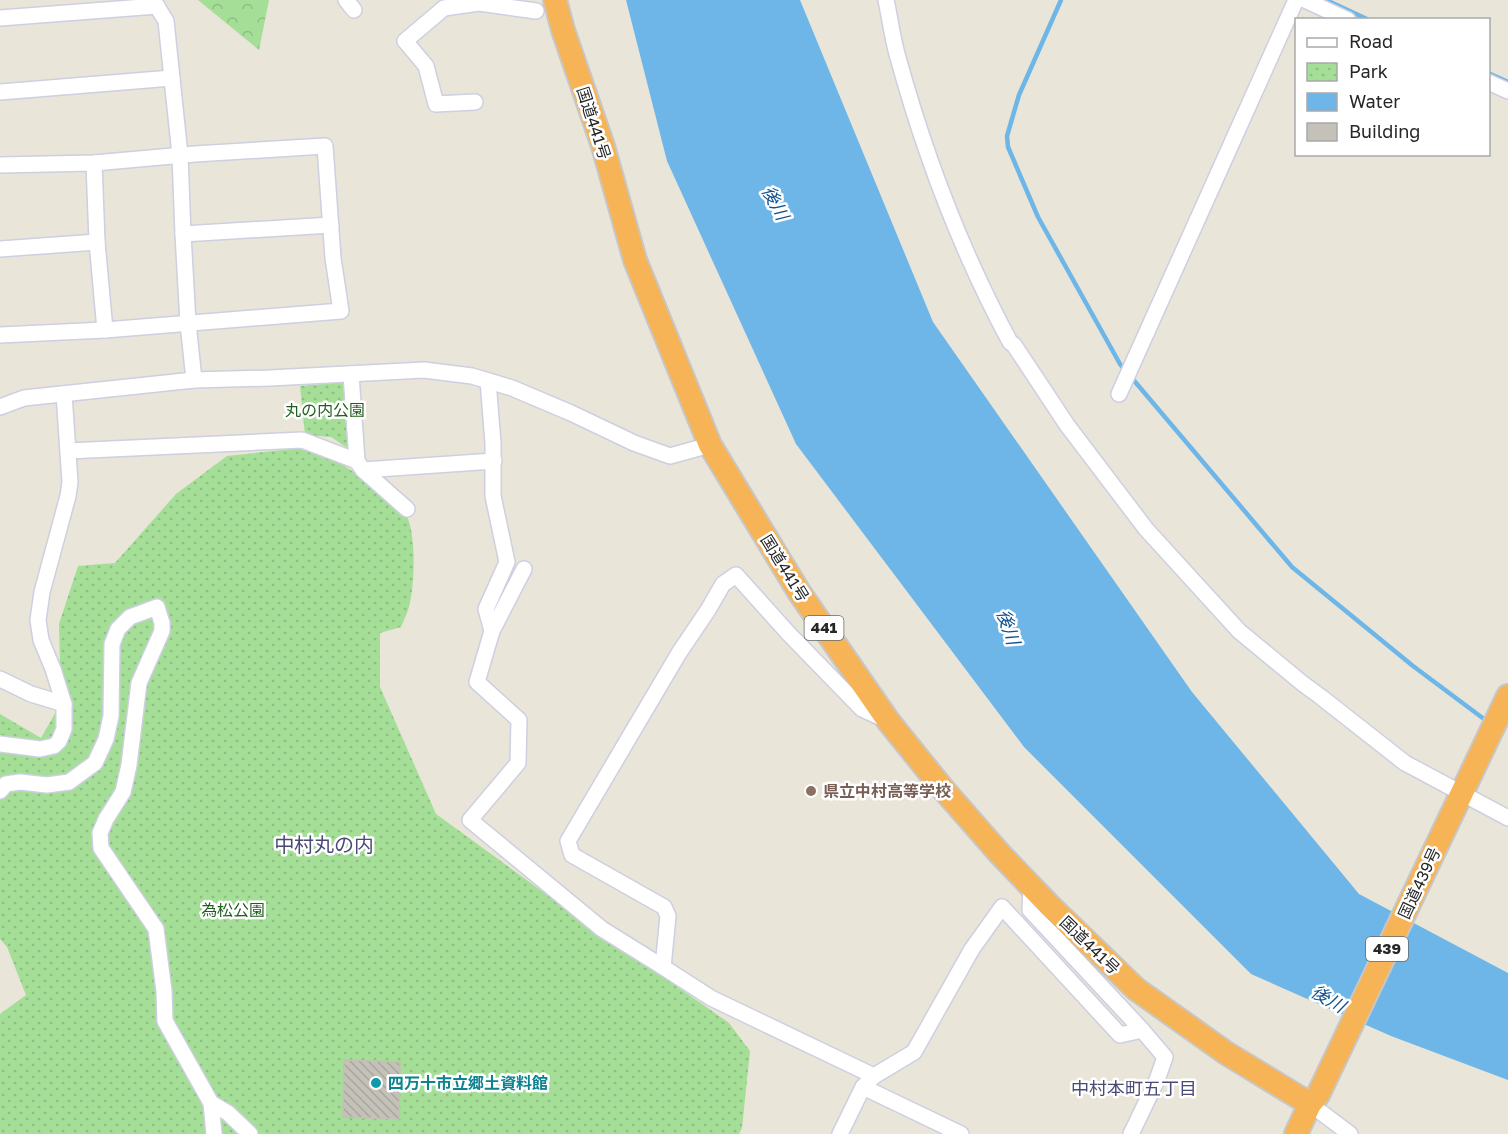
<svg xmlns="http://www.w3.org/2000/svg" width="1508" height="1134" font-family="'Golos Text','Noto Sans JP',sans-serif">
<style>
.forest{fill:url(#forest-crowns)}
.park{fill:url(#park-dots)}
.water{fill:#6eb6e8}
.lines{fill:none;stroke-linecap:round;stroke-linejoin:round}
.stream{stroke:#6eb6e8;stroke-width:4.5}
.building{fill:url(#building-back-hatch);stroke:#c4c0b3;stroke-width:1.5}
.minor-casing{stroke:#cecfe0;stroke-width:18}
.highway-casing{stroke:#c7c7c7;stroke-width:26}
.minor{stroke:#fff;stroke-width:15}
.highway{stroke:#f7b456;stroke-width:22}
.education-dot{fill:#8d6e63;stroke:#fff;stroke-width:2}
.culture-dot{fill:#0f9aa8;stroke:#fff;stroke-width:2}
.labels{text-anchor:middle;stroke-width:5;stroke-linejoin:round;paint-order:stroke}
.shield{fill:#fff;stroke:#686868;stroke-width:1.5}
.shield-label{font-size:15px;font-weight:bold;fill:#272727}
.street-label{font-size:16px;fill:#272727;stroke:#fff}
.park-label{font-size:16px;fill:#205f1c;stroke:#fff}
.education-label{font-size:16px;font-weight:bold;fill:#785e54;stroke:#fff;text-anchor:start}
.culture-label{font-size:16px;font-weight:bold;fill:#0d838f;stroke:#fff;text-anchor:start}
.water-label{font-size:18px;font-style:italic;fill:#12528f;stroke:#fff}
.neighbourhood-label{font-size:18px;fill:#4a4b75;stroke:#fff}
.quarter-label{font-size:20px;fill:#4a4b75;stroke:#fff}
</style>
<defs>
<pattern id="forest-crowns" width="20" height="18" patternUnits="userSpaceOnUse" patternTransform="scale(1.5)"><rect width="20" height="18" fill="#a4de97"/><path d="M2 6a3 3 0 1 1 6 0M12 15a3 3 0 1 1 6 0" fill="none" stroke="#8dbe82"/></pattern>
<pattern id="park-dots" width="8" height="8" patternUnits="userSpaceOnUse" patternTransform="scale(1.5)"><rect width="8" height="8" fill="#a4de97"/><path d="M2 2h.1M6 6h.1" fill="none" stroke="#8dbe82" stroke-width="1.8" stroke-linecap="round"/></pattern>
<pattern id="building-back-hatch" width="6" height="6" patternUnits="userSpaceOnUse" patternTransform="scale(1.5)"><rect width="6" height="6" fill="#c4c1b8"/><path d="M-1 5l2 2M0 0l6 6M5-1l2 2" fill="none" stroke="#a8a69e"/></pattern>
</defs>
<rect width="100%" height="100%" fill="#e9e5d9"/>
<path class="forest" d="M198 0H269L259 50Z"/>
<g class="park">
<path d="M346 382 351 445 346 447 331 437 305 435 300 386Z"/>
<path d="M302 448C309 450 318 451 324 454 340 461 402 504 408 519 416 539 415 589 408 610 406 616 403 622 401 627L380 633V687L436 814 561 905 729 1023 750 1051 742 1128 739 1134H0V1014L26 995 7 947 0 939V714L41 738 61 703 59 624 78 566 115 563 176 494 227 456Z"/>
</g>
<path class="water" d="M626 0H800L933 322 1192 692 1359 894 1508 973V1080L1391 1036 1251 974 1024 747 796 444 667 161Z"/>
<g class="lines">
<g class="stream">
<path d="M1061 0 1019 95 1007 136 1008 147 1038 217 1120 364 1292 567 1413 666 1488 722"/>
<path d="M1326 0 1369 20"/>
<path d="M1488 73 1508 82"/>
</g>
</g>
<path class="building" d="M344 1060 400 1062 399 1119 343 1117Z"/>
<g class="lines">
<defs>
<g id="minor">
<path d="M153 0 166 21 180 155 183 234 188 323 194 380"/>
<path d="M346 0 354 10"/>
<path d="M886 0C890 18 892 36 897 54 924 153 961 251 1010 342L1014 345 1067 425 1146 529 1239 631 1302 683 1321 697 1405 763 1508 818"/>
<path d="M1305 0 1348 20"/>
<path d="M0 18 157 6"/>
<path d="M1488 82 1508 91"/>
<path d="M0 92 172 78"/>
<path d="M475 102 436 104 426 66 405 41 444 8 479 3 536 11"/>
<path d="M94 163 97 242 105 330"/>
<path d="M0 165 94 163 195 154 325 146 333 258 341 311 105 330 0 335"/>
<path d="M183 234 331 225"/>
<path d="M0 249 97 242"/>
<path d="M351 374 357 461 363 470 407 509"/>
<path d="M488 381 493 443V496L507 562 486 609 492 631"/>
<path d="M1119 394 1296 0"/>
<path d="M0 407 24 398 194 380 270 378 424 370 472 376 512 388 571 413 634 443 670 456 710 445"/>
<path d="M68 451 302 440 357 461"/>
<path d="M363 470 494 461"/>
<path d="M524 569 492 631 477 682 519 720 518 763 470 820 602 929 663 967"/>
<path d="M0 679 31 694 64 704"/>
<path d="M0 744 40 749 54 746 59 741 64 729V704L53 669 41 640 38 620 42 592 68 496 70 482 64 394"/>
<path d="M0 791 6 784 20 782 47 785 69 782 95 763 106 739 111 716 112 644 118 629 130 617 157 607 162 623V631L139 683 129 765 123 792 106 819 100 833 101 848 156 929 164 991 165 1021 211 1103 228 1113 250 1134"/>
<path d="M874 1076 914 1052 972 949 1002 907 1120 1035 1142 1030 1030 910 1031 887"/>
<path d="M863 1087 961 1134"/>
<path d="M211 1103 214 1134"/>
<path d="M1310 1104 1350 1134"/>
<path d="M840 1134 863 1087 874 1076 711 998 663 967 668 916 664 907 572 855 568 841 679 653 708 610 723 584 736 575 789 634 862 709 886 720"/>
<path d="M1131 1134 1157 1080 1165 1057 1142 1030"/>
</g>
<g id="highway">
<path d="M555 0 563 30 603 146 635 260 710 445 799 592 889 722 943 789 1000 854 1049 905 1136 989 1226 1053 1310 1104"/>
<path d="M1296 1134 1310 1104 1318 1095 1508 696"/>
</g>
</defs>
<use href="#minor" class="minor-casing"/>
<use href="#highway" class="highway-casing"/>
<use href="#minor" class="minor"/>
<use href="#highway" class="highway"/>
</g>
<circle class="education-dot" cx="811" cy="791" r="6"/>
<circle class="culture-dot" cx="376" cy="1083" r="6"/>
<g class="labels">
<g class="shield">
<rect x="804.5" y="616" width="39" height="24" rx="4.5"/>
<rect x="1366" y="937" width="42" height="24" rx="4.5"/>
</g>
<g class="shield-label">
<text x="824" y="633">441</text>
<text x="1387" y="954">439</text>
</g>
<g class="street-label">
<text transform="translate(594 123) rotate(72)" y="6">国道441号</text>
<text transform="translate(785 568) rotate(58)" y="6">国道441号</text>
<text transform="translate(1419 883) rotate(-65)" y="6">国道439号</text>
<text transform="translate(1090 945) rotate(44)" y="6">国道441号</text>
</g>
<g class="park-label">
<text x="325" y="416">丸の内公園</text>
<text x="233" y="916">為松公園</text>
</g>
<g class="education-label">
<text x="823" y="797">県立中村高等学校</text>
</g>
<g class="culture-label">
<text x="388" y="1089">四万十市立郷土資料館</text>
</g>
<g class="water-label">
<text transform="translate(775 203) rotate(62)" y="6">後川</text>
<text transform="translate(1008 627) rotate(71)" y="6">後川</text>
<text transform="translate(1328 999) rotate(30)" y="6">後川</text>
</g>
<g class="neighbourhood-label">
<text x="1134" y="1095">中村本町五丁目</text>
</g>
<g class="quarter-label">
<text x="324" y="852">中村丸の内</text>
</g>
</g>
<rect x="1295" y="18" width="195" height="138" fill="#ffffff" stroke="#a9a9a9" stroke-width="1.5"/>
<rect x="1307" y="38" width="30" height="9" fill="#ffffff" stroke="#a9a9a9" stroke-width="1.5"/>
<text x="1349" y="48" font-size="18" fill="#272727">Road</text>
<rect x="1307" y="63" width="30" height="18" fill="url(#park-dots)" stroke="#a9a9a9" stroke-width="1.5"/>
<text x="1349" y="78" font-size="18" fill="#272727">Park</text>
<rect x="1307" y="93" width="30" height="18" fill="#6eb6e8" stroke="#a9a9a9" stroke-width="1.5"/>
<text x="1349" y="108" font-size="18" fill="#272727">Water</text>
<rect x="1307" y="123" width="30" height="18" fill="#c4c1b8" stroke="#a9a9a9" stroke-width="1.5"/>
<text x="1349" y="138" font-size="18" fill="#272727">Building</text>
</svg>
